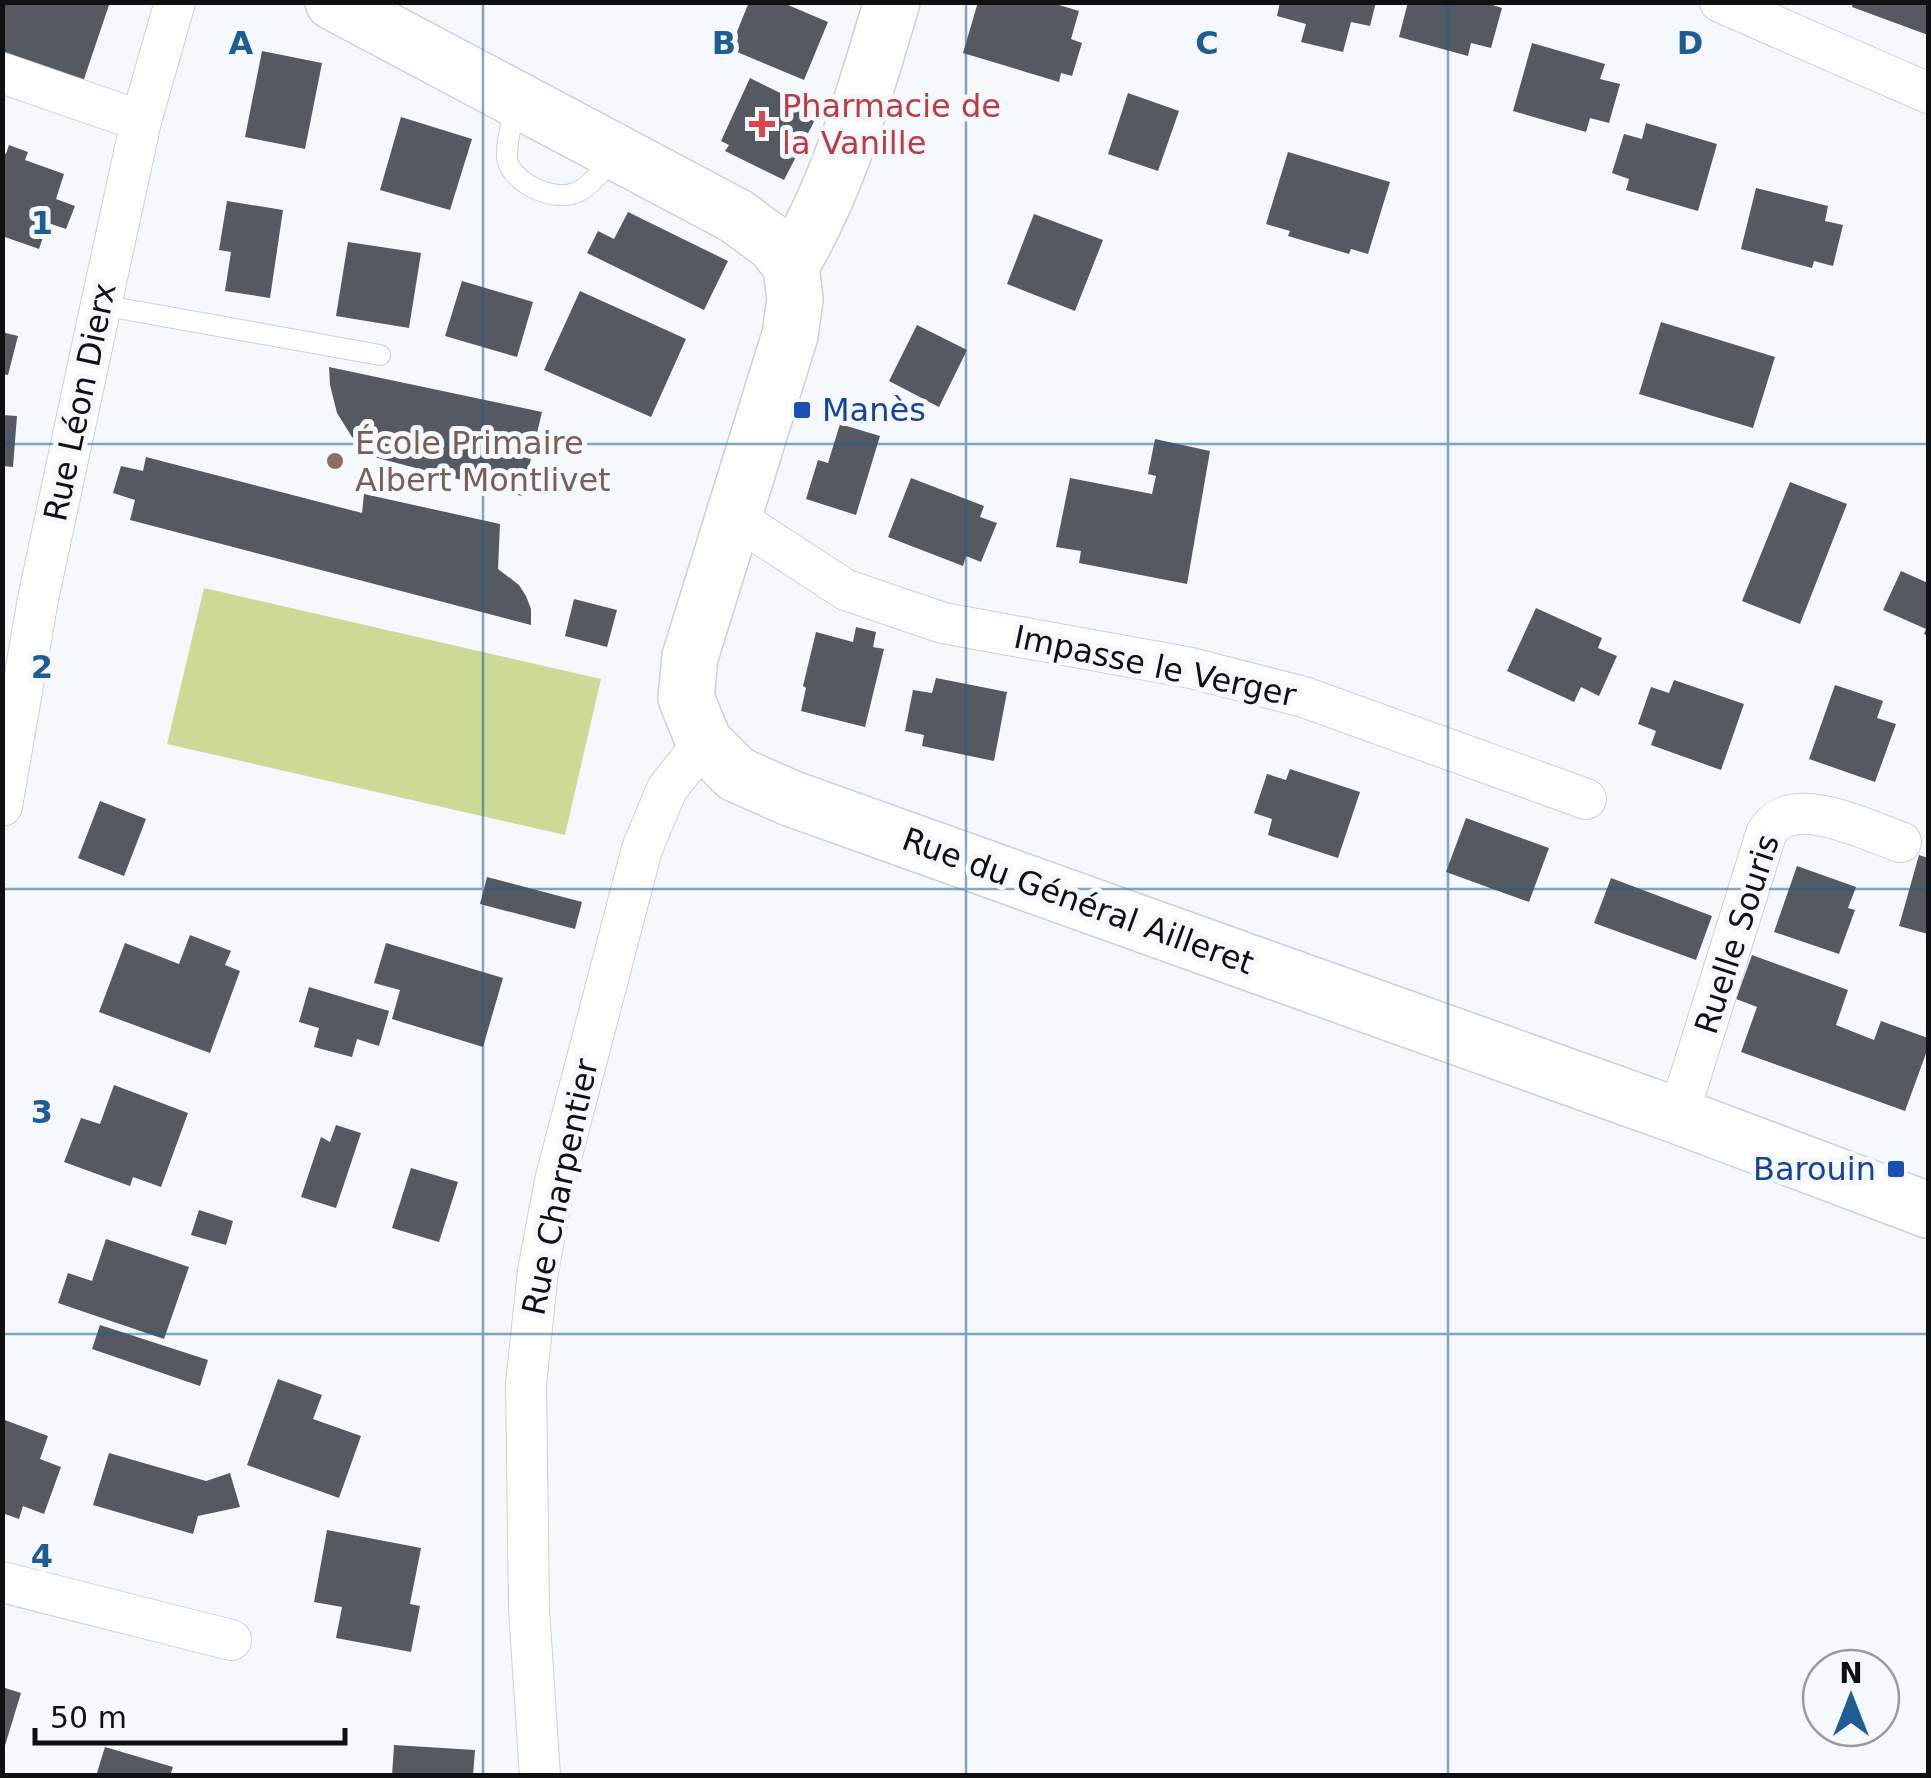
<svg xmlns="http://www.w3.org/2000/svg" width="1931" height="1778" font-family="'DejaVu Sans',sans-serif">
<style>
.green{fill:#cdda96}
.building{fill:#555961}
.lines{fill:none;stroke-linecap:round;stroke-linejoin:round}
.lane-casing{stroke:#cbd0d9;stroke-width:22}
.street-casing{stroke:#cbd0d9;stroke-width:42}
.secondary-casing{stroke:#cbd0d9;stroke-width:58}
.lane{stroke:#fff;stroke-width:20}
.street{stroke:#fff;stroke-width:40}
.secondary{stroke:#fff;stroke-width:55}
.grid{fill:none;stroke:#1e5d93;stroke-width:2.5;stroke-opacity:0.55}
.health-dot{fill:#e0444e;stroke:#f5f8fd;stroke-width:4}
.transit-dot{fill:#1a4fb4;stroke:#f5f8fd;stroke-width:4}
.education-dot{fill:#8d6e63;stroke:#f5f8fd;stroke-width:4}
.labels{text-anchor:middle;stroke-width:10;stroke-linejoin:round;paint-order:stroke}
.health-label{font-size:32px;fill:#be3a42;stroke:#f5f8fd;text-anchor:start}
.street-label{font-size:32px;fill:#0e1013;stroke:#f5f8fd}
.transit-label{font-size:32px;fill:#164399;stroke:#f5f8fd;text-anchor:start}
.education-label{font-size:32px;fill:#785e54;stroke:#f5f8fd;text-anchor:start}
.grid-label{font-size:32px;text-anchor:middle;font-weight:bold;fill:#1e5d93;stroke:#f5f8fd;stroke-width:10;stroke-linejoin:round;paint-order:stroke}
</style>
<rect width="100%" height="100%" fill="#f5f8fd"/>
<path class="green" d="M204 588 601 679 565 835 167 744Z"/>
<g class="building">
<path d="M2 2H110L83 82 2 55Z"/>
<path d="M749 2H781L828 22 804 80 730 49Z"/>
<path d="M978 2H1049L1079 11 1071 39 1082 43 1072 76 1061 73 1059 82 963 53Z"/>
<path d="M1280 2H1376L1370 26 1351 22 1343 52 1301 42 1306 24 1277 16Z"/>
<path d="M1408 2H1483L1502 8 1491 48 1471 43 1468 56 1399 37Z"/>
<path d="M1853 2H1928V35L1852 7Z"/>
<path d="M1532 43 1605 64 1600 79 1620 84 1609 123 1590 118 1586 132 1513 111Z"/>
<path d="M262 51 322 63 305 149 245 137Z"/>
<path d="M750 78 819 112 784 180 725 151 729 145 721 141Z"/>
<path d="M1128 93 1179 111 1158 171 1108 154Z"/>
<path d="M401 117 472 139 450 210 380 190Z"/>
<path d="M1646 123 1717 144 1698 211 1626 190 1629 179 1612 173 1624 134 1642 139Z"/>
<path d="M9 145 28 152 25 160 64 174 56 199 75 206 66 229 48 223 39 249 2 236V153L6 154Z"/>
<path d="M1288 152 1390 182 1368 254 1351 249 1349 254 1288 236 1290 231 1266 224Z"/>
<path d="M1756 188 1828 206 1825 221 1843 225 1833 266 1814 261 1812 268 1741 249Z"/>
<path d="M227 201 283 210 270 298 225 291 231 252 219 250Z"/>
<path d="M628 212 728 261 704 310 587 253 598 231 614 239Z"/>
<path d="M1034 214 1103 240 1075 311 1007 284Z"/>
<path d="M348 242 421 253 409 328 336 316Z"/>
<path d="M462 281 533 302 517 357 445 336Z"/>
<path d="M580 291 686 339 651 417 544 370Z"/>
<path d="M1661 322 1775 357 1753 428 1639 394Z"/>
<path d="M917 325 967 350 939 407 889 381Z"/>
<path d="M2 332 18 336 8 375 2 374Z"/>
<path d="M329 367 542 412 522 496 370 456 352 437 337 413 330 385Z"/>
<path d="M2 415 17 416 13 467 2 466Z"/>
<path d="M840 424 880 436 856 515 806 499 818 460 828 463Z"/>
<path d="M1155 439 1210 451 1187 584 1079 563 1081 551 1056 547 1070 478 1152 494 1156 476 1148 474Z"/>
<path d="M146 457 362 513 364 494 500 524 498 569 519 585 526 596 531 609V625L130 520 135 500 113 493 121 466 143 471Z"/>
<path d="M911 478 984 506 980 517 997 523 981 562 966 556 963 566 888 537Z"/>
<path d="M1790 482 1847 504 1800 624 1742 601Z"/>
<path d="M1901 571 1928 583V636L1924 634 1926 629 1883 610Z"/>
<path d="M574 599 617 610 607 647 565 636Z"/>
<path d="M1536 608 1602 638 1598 648 1617 656 1599 696 1581 687 1574 702 1507 671Z"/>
<path d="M856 627 876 632 873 647 884 649 865 727 801 711 806 688 803 686 816 632 853 642Z"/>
<path d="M936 678 1007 692 994 761 922 746 924 735 905 731 913 690 932 693Z"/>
<path d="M1674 680 1744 704 1721 770 1651 745 1656 731 1638 724 1651 687 1669 693Z"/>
<path d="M1835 685 1883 701 1877 718 1896 724 1875 782 1809 759Z"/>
<path d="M1290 769 1360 792 1338 858 1268 835 1272 819 1254 813 1267 774 1286 780Z"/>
<path d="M100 801 146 819 124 876 78 858Z"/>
<path d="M1466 818 1549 848 1529 902 1446 872Z"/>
<path d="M1919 855 1928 858V934L1899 926Z"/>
<path d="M1797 866 1856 887 1848 908 1855 910 1839 954 1774 932Z"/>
<path d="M487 877 582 902 575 929 480 904Z"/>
<path d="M1611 878 1712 916 1696 960 1594 923Z"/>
<path d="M190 935 231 951 225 965 240 971 210 1053 99 1012 125 943 179 964Z"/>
<path d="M386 943 503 978 483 1047 392 1019 400 990 374 983Z"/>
<path d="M1752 955 1848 990 1836 1025 1874 1040 1881 1021 1928 1038V1048L1905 1111 1741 1052 1757 1007 1736 999Z"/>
<path d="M309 987 389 1011 379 1046 357 1039 352 1057 314 1047 319 1028 299 1022Z"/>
<path d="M114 1085 188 1113 161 1187 133 1177 130 1186 64 1162 81 1118 100 1124Z"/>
<path d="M336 1125 361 1133 336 1208 301 1197 321 1137 330 1142Z"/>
<path d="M411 1168 458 1182 439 1242 392 1228Z"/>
<path d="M199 1210 233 1221 226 1245 191 1235Z"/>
<path d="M106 1239 189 1267 164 1339 58 1303 68 1273 92 1281Z"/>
<path d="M100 1325 208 1360 200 1386 92 1349Z"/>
<path d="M278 1379 322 1395 313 1419 361 1436 339 1498 247 1465Z"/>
<path d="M2 1419 48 1436 40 1459 61 1467 44 1514 23 1506 19 1519 2 1513Z"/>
<path d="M109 1453 206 1481 230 1473 240 1507 198 1516 193 1534 93 1505Z"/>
<path d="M327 1530 421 1548 410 1604 420 1606 411 1652 336 1638 342 1607 314 1602Z"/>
<path d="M2 1687 21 1693 3 1752H2Z"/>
<path d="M394 1745 475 1750 473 1776H392Z"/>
<path d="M105 1747 173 1767 170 1776H96Z"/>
</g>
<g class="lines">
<defs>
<g id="lane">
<path d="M516 103C513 120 506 140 507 157 509 182 553 202 575 193 591 187 603 169 614 156"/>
<path d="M101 305 380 355"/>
</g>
<g id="street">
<path d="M1720 2 1928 93"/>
<path d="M2 73 141 121"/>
<path d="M734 517 846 590 943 623 1191 668 1304 697 1586 799"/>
<path d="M2 806 38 599 101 305 141 121 175 2"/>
<path d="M1678 1116 1766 834C1790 790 1864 830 1901 842"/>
<path d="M2 1582 231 1640"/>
<path d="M540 1776 529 1609 526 1384 538 1271 555 1181 642 849 667 789 704 742"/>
</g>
<g id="secondary">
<path d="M333 2 736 216 774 244 791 266"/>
<path d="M791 266 795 299 790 335 690 657 686 698 704 742 736 774 790 798 1678 1116 1928 1210"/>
<path d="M791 266C840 182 864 95 892 2"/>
</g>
</defs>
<use href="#lane" class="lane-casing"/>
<use href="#street" class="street-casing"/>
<use href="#secondary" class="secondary-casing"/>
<use href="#lane" class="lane"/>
<use href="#street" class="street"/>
<use href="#secondary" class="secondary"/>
</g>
<path class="grid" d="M483 2V1776M966 2V1776M1448 2V1776M2 444H1928M2 889H1928M2 1334H1928"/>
<path class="health-dot" d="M757 109h10v10h10v10h-10v10h-10v-10h-10v-10h10z"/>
<g class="transit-dot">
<rect x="792" y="400" width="20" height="20" rx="5"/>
<rect x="1886" y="1159" width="20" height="20" rx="5"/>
</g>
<circle class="education-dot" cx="335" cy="461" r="10"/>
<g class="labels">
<g class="health-label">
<text x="782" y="117">Pharmacie de<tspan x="782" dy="37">la Vanille</tspan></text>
</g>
<g class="street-label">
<text transform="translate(80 402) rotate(-78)" y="11">Rue Léon Dierx</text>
<text transform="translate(1155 666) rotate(12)" y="11">Impasse le Verger</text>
<text transform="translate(1078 901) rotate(20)" y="11">Rue du Général Ailleret</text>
<text transform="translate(1737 934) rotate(-72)" y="11">Ruelle Souris</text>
<text transform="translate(560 1187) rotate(-78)" y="11">Rue Charpentier</text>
</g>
<g class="transit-label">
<text x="822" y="421">Manès</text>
<text x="1876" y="1180" text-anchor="end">Barouin</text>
</g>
<g class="education-label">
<text x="355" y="454">École Primaire<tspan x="355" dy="37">Albert Montlivet</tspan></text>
</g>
</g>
<g class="grid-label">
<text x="241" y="54">A</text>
<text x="724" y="54">B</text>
<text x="1207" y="54">C</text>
<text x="1690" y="54">D</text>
<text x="42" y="234">1</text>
<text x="42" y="678">2</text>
<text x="42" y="1123">3</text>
<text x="42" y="1567">4</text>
</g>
<rect width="1931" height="1778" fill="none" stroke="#0e1013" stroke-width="10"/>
<g transform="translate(1851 1698)"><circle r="48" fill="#f5f8fd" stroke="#999b9f" stroke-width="2.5"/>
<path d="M0-8L18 38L0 25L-18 38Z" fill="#1e5d93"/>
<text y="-15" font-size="28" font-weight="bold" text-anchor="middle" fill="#0e1013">N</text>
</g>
<path d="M35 1728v15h310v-15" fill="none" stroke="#0e1013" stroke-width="5"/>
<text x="50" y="1728" font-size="30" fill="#0e1013" stroke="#f5f8fd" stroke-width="8" paint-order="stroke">50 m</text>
</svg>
